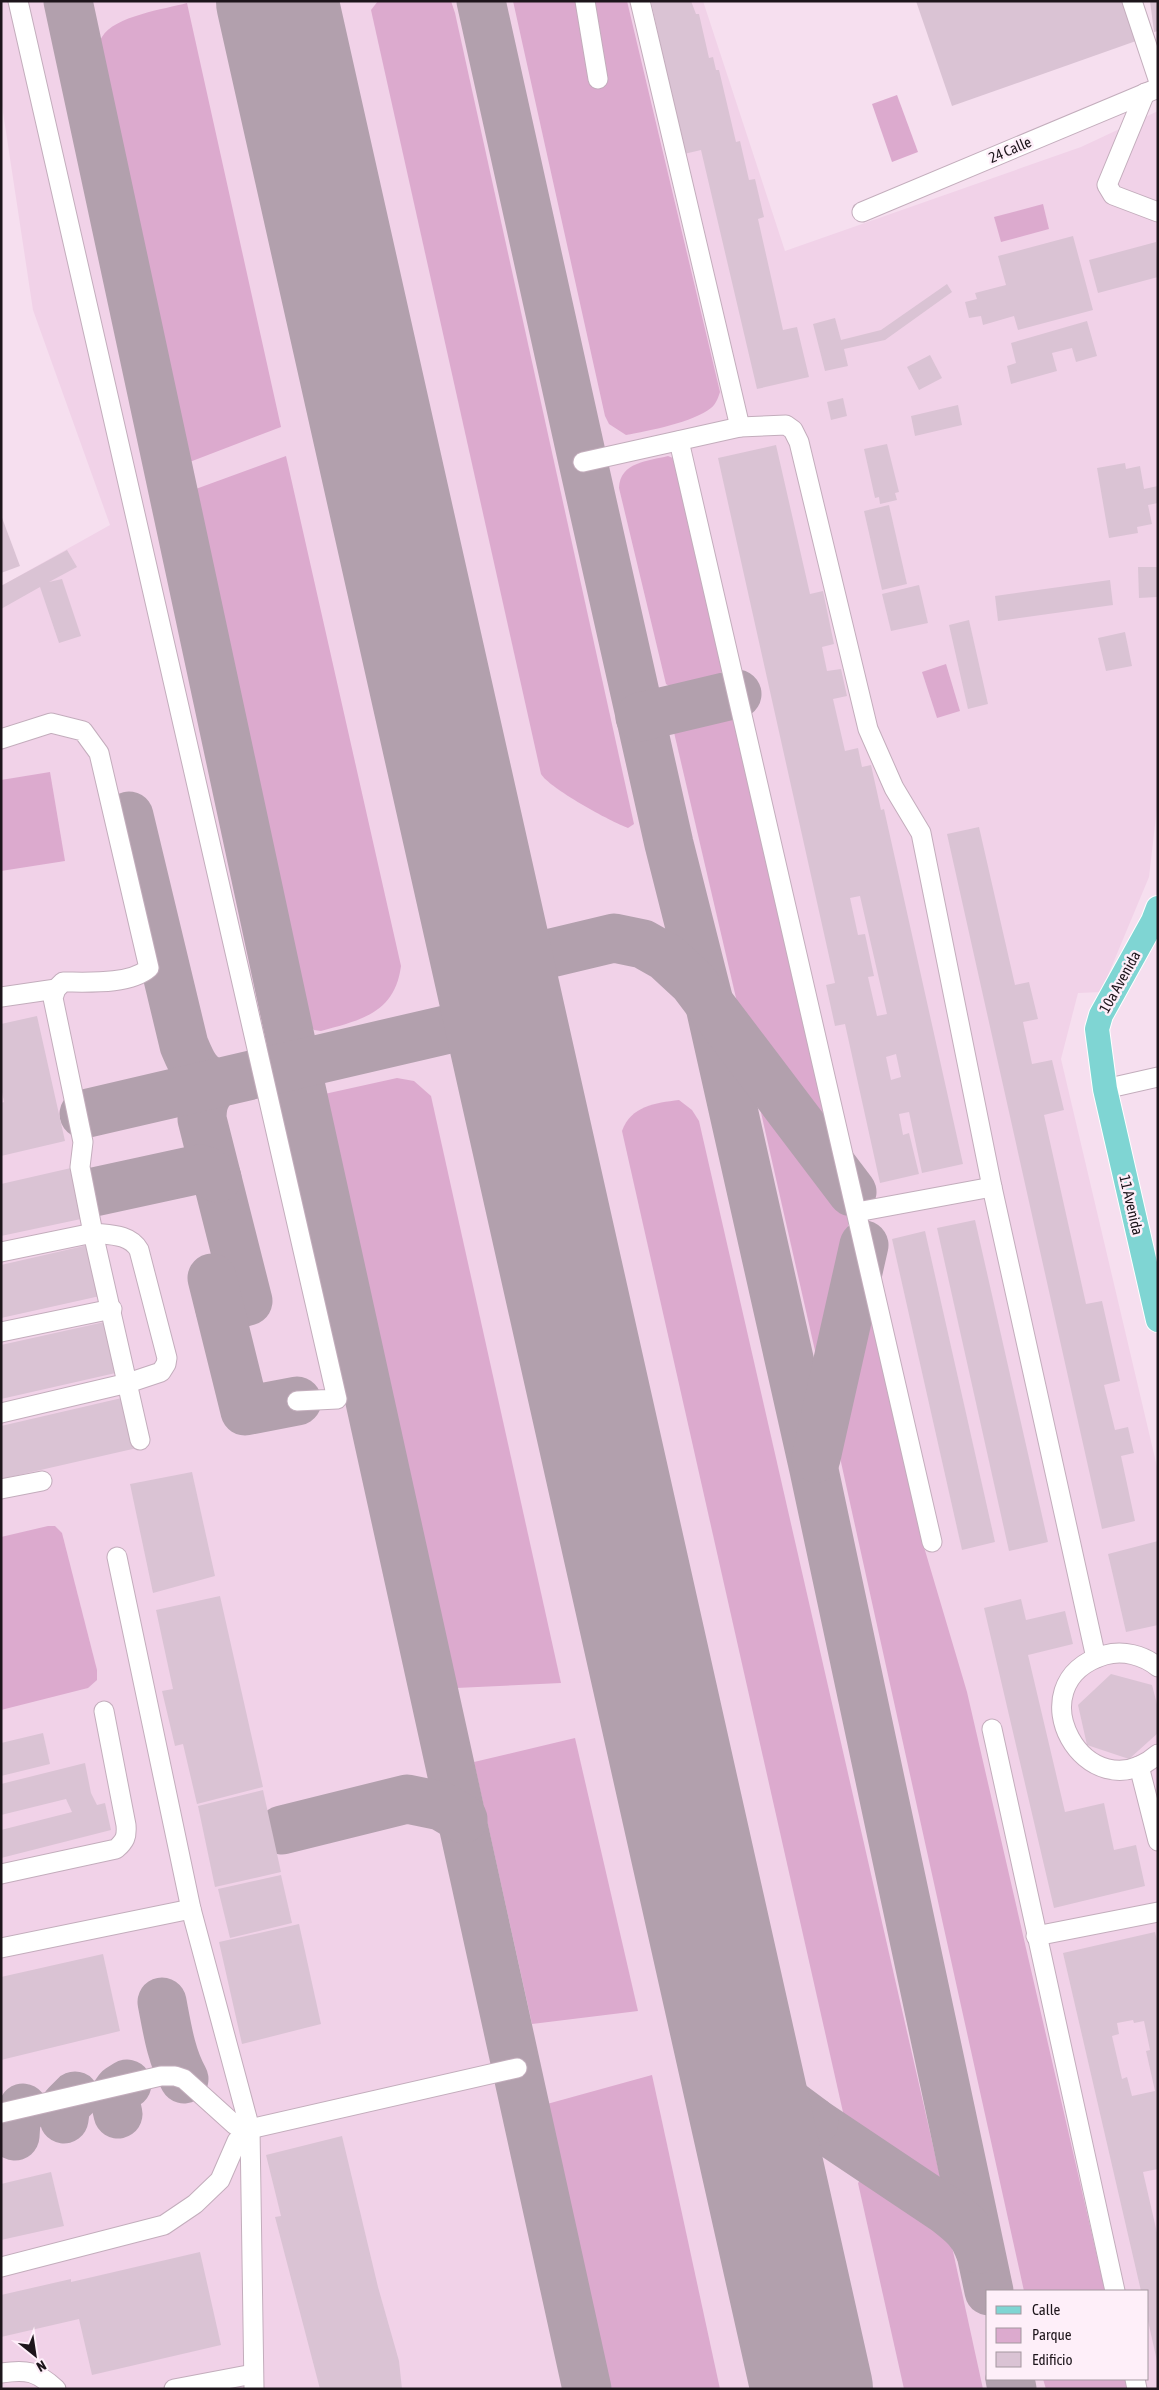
<svg xmlns="http://www.w3.org/2000/svg" width="1159" height="2390" font-family="'Asap Condensed',sans-serif">
<style>
.built{fill:#f1d2e8;fill-rule:evenodd}
.green{fill:#dcaace}
.lines{fill:none;stroke-linecap:round;stroke-linejoin:round}
.taxiway{stroke:#b2a0ad;stroke-width:49}
.runway{stroke:#b2a0ad;stroke-width:122}
.building{fill:#dac3d4;fill-rule:evenodd}
.minor-casing{stroke:#c3adbc;stroke-width:21}
.major-casing{stroke:#fff;stroke-width:26}
.minor{stroke:#fff;stroke-width:19}
.major{stroke:#7fd5d3;stroke-width:24}
.labels{text-anchor:middle;stroke-width:5;stroke-linejoin:round;paint-order:stroke}
.street-label{font-size:15px;fill:#1d151b;stroke:#feeff9}
</style>
<rect width="100%" height="100%" fill="#f6dfef"/>
<path class="built" d="M1 1H703L785 251 1081 147 1158 111V799L1149 877 1101 992 1078 993 1061 1059 1158 1471V2389H1V586L110 525 33 310 1 99ZM988 2291H1148V2379H988Z"/>
<g class="green">
<path d="M378 1H451L455 13 634 824 628 828C611 822 549 788 541 774L371 10Z"/>
<path d="M513 1H627L720 392C718 398 716 404 711 408 694 422 648 431 626 435L609 424 605 416Z"/>
<path d="M187 3 281 427 187 463 97 56C98 49 98 42 102 37 114 16 165 9 187 3Z"/>
<path d="M897 95 918 152 892 162 872 104Z"/>
<path d="M1043 204 1049 229 1001 242 994 217Z"/>
<path d="M286 456 401 966C395 1013 361 1020 321 1031L314 1030 308 1022 193 490Z"/>
<path d="M668 456 673 458 677 463 722 671 712 683 677 691 666 684 619 488C620 462 648 461 668 456Z"/>
<path d="M946 664 960 711 937 718 922 672Z"/>
<path d="M720 710 734 720 832 1142 827 1141 740 1015 673 728 680 719Z"/>
<path d="M50 772 65 861 1 871V780Z"/>
<path d="M397 1078 414 1081 431 1096 561 1683 456 1688 320 1095Z"/>
<path d="M759 1091H763L766 1095 849 1219 830 1361 828 1367 820 1369 818 1364 757 1095Z"/>
<path d="M679 1100 692 1110 699 1121 942 2185 845 2121 622 1131C631 1106 655 1103 679 1100Z"/>
<path d="M866 1291 924 1547 967 1692 1105 2291H1024L837 1444V1429Z"/>
<path d="M48 1526H55L62 1533 97 1670V1680L88 1688 1 1710V1537Z"/>
<path d="M575 1738 638 2011 532 2024 474 1762Z"/>
<path d="M652 2075 720 2389H609L547 2104Z"/>
<path d="M863 2177 949 2233 983 2389H904L858 2183Z"/>
<path d="M1043 2379H1125L1127 2389H1046Z"/>
</g>
<g class="lines">
<g class="taxiway">
<path d="M68 1 296 1065 587 2389"/>
<path d="M481 1 583 462 669 844 709 1002 814 1470 989 2291"/>
<path d="M640 717 737 694"/>
<path d="M129 816 184 1045C192 1064 196 1075 215 1084 205 1096 202 1103 202 1119L248 1301 220 1309"/>
<path d="M487 937C509 952 521 956 547 954"/>
<path d="M458 1027 483 1009 512 977 531 963 547 954 614 938 643 944 666 957 693 982 852 1192"/>
<path d="M84 1114 458 1027 487 1031 510 1040"/>
<path d="M94 1192 200 1169 206 1171 217 1178"/>
<path d="M212 1278 245 1411 297 1401"/>
<path d="M816 1458 864 1245"/>
<path d="M282 1830 407 1799 441 1806 463 1819"/>
<path d="M162 2002C167 2028 171 2056 184 2079"/>
<path d="M740 2067 814 2122 947 2211C961 2222 974 2232 979 2249"/>
<path d="M118 2114 114 2096 119 2089 127 2084"/>
<path d="M64 2119 66 2105 75 2096"/>
<path d="M15 2136 16 2121 23 2108"/>
<path d="M758 2147C776 2124 784 2117 814 2122"/>
<path d="M1010 2379 1012 2389"/>
<path d="M776 2389 783 2260"/>
</g>
<path class="runway" d="M277 1 812 2389"/>
</g>
<g class="building">
<path d="M651 1H691L696 14H699L709 58 713 57 716 70H719L736 142 740 141 749 180 755 179 764 217 758 219 783 330 797 327 809 377 757 389 701 150 684 154Z"/>
<path d="M916 1H1122L1136 41 952 106Z"/>
<path d="M1150 1H1158V31L1154 32Z"/>
<path d="M1073 236 1093 310 1018 330 1014 316 983 325 981 316 969 318 965 302 977 299 975 293 1006 285 998 256Z"/>
<path d="M1156 242 1158 277 1098 293 1089 260Z"/>
<path d="M947 284 952 292 885 340 844 349 848 366 825 371 813 324 835 318 841 340 881 330Z"/>
<path d="M1087 321 1097 356 1076 362 1072 348 1052 353 1057 371 1011 384 1007 366 1016 363 1011 343Z"/>
<path d="M930 355 942 378 919 390 907 367Z"/>
<path d="M843 398 847 416 831 420 827 402Z"/>
<path d="M958 405 962 425 915 436 911 416Z"/>
<path d="M887 444 899 492 895 493 897 500 880 504 879 497 875 498 864 449Z"/>
<path d="M776 445 810 594 823 591 834 644 822 647 827 671 841 669 847 696 833 699 845 751 858 748 862 767 871 765 881 810 884 809 963 1164 922 1173 909 1112 899 1114 903 1135 909 1133 919 1174 880 1183 845 1024 835 1026 826 985 835 983 718 458ZM860 896 887 1014 877 1016 868 977 874 976 865 934 858 935 850 898ZM896 1054 901 1077 891 1080 886 1057Z"/>
<path d="M1125 463 1126 469 1140 466 1144 489 1158 486V503L1148 505 1152 524 1137 527 1138 533 1109 538 1097 468Z"/>
<path d="M889 505 907 584 882 590 864 511Z"/>
<path d="M1 515 20 566 1 573Z"/>
<path d="M67 550 77 567 49 582 62 579 81 636 59 643 40 587 1 609V586Z"/>
<path d="M1138 567H1157V597L1139 598Z"/>
<path d="M1110 580 1113 605 998 621 995 596Z"/>
<path d="M919 585 928 623 891 631 882 594Z"/>
<path d="M969 620 988 704 968 709 949 625Z"/>
<path d="M1125 632 1132 666 1106 671 1098 638Z"/>
<path d="M979 827 1015 985 1029 982 1038 1019 1023 1022 1032 1064 1052 1060 1064 1110 1044 1115 1086 1304 1102 1301 1120 1381 1104 1385 1115 1430 1128 1427 1134 1453 1121 1456 1135 1521 1102 1529 947 834Z"/>
<path d="M37 1016 65 1141 1 1156V1103L4 1102 1 1087V1024Z"/>
<path d="M71 1168 81 1219 1 1236V1184Z"/>
<path d="M975 1220 1048 1542 1009 1551 937 1228Z"/>
<path d="M925 1231 995 1542 962 1550 892 1239Z"/>
<path d="M88 1245 100 1296 1 1318V1265Z"/>
<path d="M109 1321 120 1372 1 1399V1345Z"/>
<path d="M126 1397 137 1448 1 1479V1426Z"/>
<path d="M192 1472 215 1576 153 1593 130 1484Z"/>
<path d="M1158 1541V1625L1126 1632 1108 1554Z"/>
<path d="M220 1596 263 1787 197 1804 183 1744 175 1746 162 1691 173 1689 156 1610Z"/>
<path d="M1021 1599 1026 1620 1065 1611 1073 1644 1028 1655 1065 1812 1104 1803 1114 1850 1136 1845 1145 1886 1054 1908 984 1608Z"/>
<path d="M1111 1674 1152 1685 1158 1708V1733L1129 1759 1087 1745 1078 1705Z"/>
<path d="M43 1733 50 1764 1 1776V1743Z"/>
<path d="M85 1763 91 1793 97 1805 105 1803 111 1830 1 1858V1830L72 1812 66 1799 1 1815V1784Z"/>
<path d="M263 1790 281 1872 215 1887 198 1806Z"/>
<path d="M281 1875 292 1923 230 1938 218 1889Z"/>
<path d="M299 1924 321 2024 242 2044 219 1942Z"/>
<path d="M1155 1932 1158 1945V2169L1143 2172 1158 2237 1157 2361 1148 2321V2291H1141L1063 1953ZM1133 2020 1134 2023 1144 2021 1150 2050 1146 2051 1155 2091 1132 2096 1127 2077 1122 2079 1112 2036 1119 2034 1117 2023Z"/>
<path d="M103 1954 120 2031 1 2060V1977Z"/>
<path d="M342 2136 378 2287 399 2361 402 2389H320L275 2217 281 2216 266 2155Z"/>
<path d="M51 2172 64 2226 1 2240V2184Z"/>
<path d="M200 2252 221 2345 92 2375 79 2319 1 2337V2295L71 2279V2282Z"/>
</g>
<g class="lines">
<defs>
<g id="minor">
<path d="M18 1 337 1399 297 1401"/>
<path d="M585 1 598 79"/>
<path d="M640 1 740 427"/>
<path d="M1132 1 1158 79"/>
<path d="M1145 93 1107 185 1113 195 1158 212"/>
<path d="M862 212 1158 88"/>
<path d="M679 441 932 1542"/>
<path d="M583 462 740 427 786 425 793 430 799 442 868 729 894 788 921 833 992 1187 1096 1658"/>
<path d="M1 739 51 723 83 731 99 753 149 968C130 985 87 982 63 982L56 989 53 998 83 1142 80 1167 93 1233C110 1235 130 1234 139 1250L167 1358 166 1364 161 1372 128 1383 1 1413"/>
<path d="M1 997 56 989"/>
<path d="M1105 1089 1158 1077"/>
<path d="M857 1212 992 1187"/>
<path d="M1 1252 93 1233 140 1440"/>
<path d="M1 1332 112 1309"/>
<path d="M1 1489 42 1481"/>
<path d="M117 1557 191 1909 250 2129 254 2389"/>
<path d="M1158 1667C1143 1655 1123 1650 1105 1655 1012 1683 1087 1816 1158 1754"/>
<path d="M992 1729 1115 2291"/>
<path d="M1139 1766 1158 1841"/>
<path d="M1 1874 116 1849C125 1841 127 1837 126 1825L104 1711"/>
<path d="M1036 1936 1158 1912"/>
<path d="M1 1948 191 1909"/>
<path d="M1 2113 161 2076H175L184 2079 235 2125 250 2129 517 2068"/>
<path d="M1 2267 164 2225 195 2204 220 2180 237 2141 250 2129"/>
<path d="M1 2373C27 2369 36 2371 56 2389"/>
<path d="M1135 2379 1137 2389"/>
<path d="M174 2389 253 2374"/>
</g>
<path id="major" d="M1158 908 1153 921 1101 1015 1097 1029 1105 1089 1158 1320"/>
</defs>
<use href="#minor" class="minor-casing"/>
<use href="#major" class="major-casing"/>
<use href="#minor" class="minor"/>
<use href="#major" class="major"/>
</g>
<g class="labels">
<g class="street-label">
<text transform="translate(1010 150) rotate(-23)" y="5">24 Calle</text>
<text transform="translate(1120 982) rotate(-61)" y="5">10a Avenida</text>
<text transform="translate(1131 1205) rotate(77)" y="5">11 Avenida</text>
</g>
</g>
<rect width="1159" height="2390" fill="none" stroke="#1d151b" stroke-width="5"/>
<rect x="986" y="2290" width="162" height="90" fill="#feeff9" stroke="#a498a0"/>
<rect x="996" y="2306" width="25" height="8" fill="#7fd5d3" stroke="#a498a0"/>
<text x="1032" y="2315" font-size="15" fill="#1d151b">Calle</text>
<rect x="996" y="2328" width="25" height="15" fill="#dcaace" stroke="#a498a0"/>
<text x="1032" y="2340" font-size="15" fill="#1d151b">Parque</text>
<rect x="996" y="2352" width="25" height="15" fill="#dac3d4" stroke="#a498a0"/>
<text x="1032" y="2365" font-size="15" fill="#1d151b">Edificio</text>
<g transform="translate(35 2355) rotate(150)" stroke="#feeff9" stroke-width="4" paint-order="stroke">
<path d="M0-4L9 19L0 12L-9 19Z" fill="#1d151b"/>
<text y="-8" font-size="14" font-weight="bold" text-anchor="middle" fill="#1d151b">N</text>
</g>
</svg>
